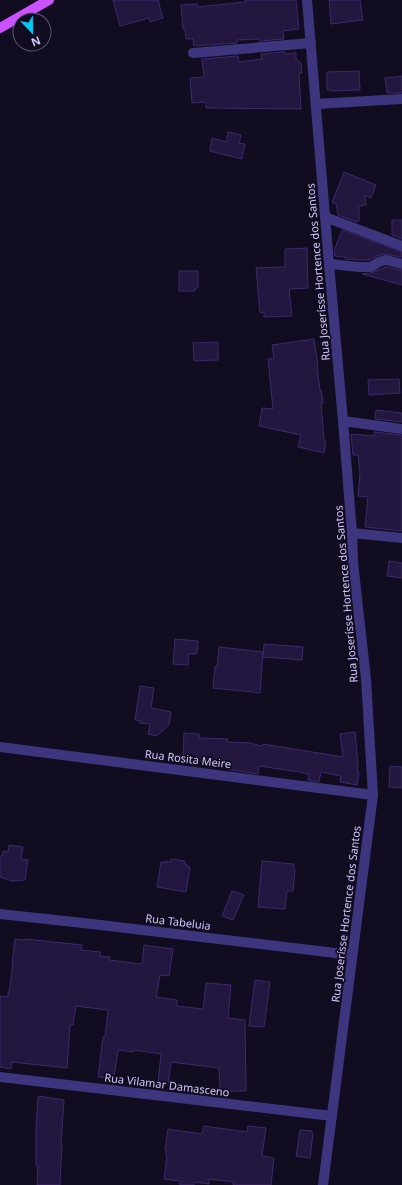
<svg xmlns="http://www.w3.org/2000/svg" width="402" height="1185" font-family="'Noto Sans',sans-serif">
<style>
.building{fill:#231740;stroke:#3c296d}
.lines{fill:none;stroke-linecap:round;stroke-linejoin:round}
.minor{stroke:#3e357f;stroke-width:10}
.major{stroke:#cc51ff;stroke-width:10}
.labels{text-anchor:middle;stroke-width:3.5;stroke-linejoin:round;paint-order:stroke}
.street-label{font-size:11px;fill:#d4caff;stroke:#110c1f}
</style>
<rect width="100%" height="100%" fill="#110c1f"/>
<g class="building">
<path d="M113 0H158L163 18 150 22 149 18 120 26Z"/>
<path d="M245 0H296L299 29 283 31 284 39 260 41V39L237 40V43L194 46 193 39H186L185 29H183L181 5 197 4V7L246 2Z"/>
<path d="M329 0H360L363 20 331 24Z"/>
<path d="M285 52V54L296 53V59L301 63 302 73H299L301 109 206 108V102L192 103 190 79 191 78 204 77 202 59 238 56 239 62 262 59 261 54Z"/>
<path d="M359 71 360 90 332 91V90H327V72Z"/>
<path d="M402 76V93H387L385 78Z"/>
<path d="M228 132 241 135 239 143 245 144 242 159 210 151 212 138 226 142Z"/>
<path d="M344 172 376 185 371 198 365 195 366 205 359 206V220L357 222 338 215 336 203H332Z"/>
<path d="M392 220H402V239L392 235Z"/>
<path d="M342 230 402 252V257L385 254 377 256 369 260H360L345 259V257L335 256 334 251Z"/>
<path d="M307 248 308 288 289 289 292 316 264 317V312L260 313 256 268 285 267V249Z"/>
<path d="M386 267 402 270V285L362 274 371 273Z"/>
<path d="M179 271H198V288H195V291H179Z"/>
<path d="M314 339 318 365H317L320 390H321L323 403H321L324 440 326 441 324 453 298 447 301 435 259 426 262 408 273 409 268 359 274 358 272 345Z"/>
<path d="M218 342V360L194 361 193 343Z"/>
<path d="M399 379 400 393 369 395 368 380Z"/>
<path d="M376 410 402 413V422L375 419Z"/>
<path d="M374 432 402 435V531L365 527 368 497 358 496 360 473 358 455H353L351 434 374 436Z"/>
<path d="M389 561 402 563V578L387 576Z"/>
<path d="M175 639 198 641 197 654H189L188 665 173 664Z"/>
<path d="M264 644 303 647 302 660 263 657Z"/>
<path d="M219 647 263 652 260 693 213 688 215 666 217 667Z"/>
<path d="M140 686 154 688 151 708 171 712 169 725 159 734 156 736 148 734 150 724 140 723V721L135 720Z"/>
<path d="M355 732 358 764 357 772H359L357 785 340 782 341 776 321 772 319 782 308 780 309 774 299 772 259 766 258 774 226 769 227 764 195 761V762L183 761 184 733 199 734V738L228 739 227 742 250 743 262 746 263 744 343 757 340 734Z"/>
<path d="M390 766 402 767V788L389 787Z"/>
<path d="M9 845 23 847 21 859 28 860 25 880 12 881 0 877V856H2L3 851 8 852Z"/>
<path d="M171 859 185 861 184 864H187V867H190L186 892 157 887 161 862 165 863V861L171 862Z"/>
<path d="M262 861 294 864V870H295L293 891H287L285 909 258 907Z"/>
<path d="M232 891 244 895 233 920 222 916Z"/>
<path d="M15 939 25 940V939L82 945 81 950 100 952V956L110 957 109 960 142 964 144 945 173 949 169 976 160 975 156 997 177 1000V1006L203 1009 206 983 231 985 228 1018 245 1020 246 1091H220L219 1068 171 1062 168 1085 158 1083 161 1054 134 1050V1052L118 1050 114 1078 98 1077 103 1037H105L108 1010 76 1006 73 1025H70L67 1068 12 1062 11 1069 0 1067V996L8 997V992H9L13 963H12Z"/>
<path d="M255 980 270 982 264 1027 249 1026Z"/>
<path d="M38 1096 64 1100 61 1143 62 1144 60 1185H37L38 1166H36V1128Z"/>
<path d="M204 1126 247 1132 248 1126 266 1128 262 1156 274 1158 271 1185H233L234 1182 209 1179V1184L194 1182V1185H180V1181L164 1179 167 1155H166V1149H165L168 1129 202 1134Z"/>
<path d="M300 1130 312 1131V1133H313L310 1158 296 1156Z"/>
</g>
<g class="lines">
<g class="minor">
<path d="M307 0 329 264 343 421 352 533 353 562 366 679 373 795 323 1185"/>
<path d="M193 53 311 43"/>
<path d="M316 104 402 99"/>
<path d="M325 217 402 246"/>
<path d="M329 264 360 267H371L379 262 386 260 402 264"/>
<path d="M343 421 402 429"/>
<path d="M352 533 402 538"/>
<path d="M0 747 373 795"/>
<path d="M0 914 92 924 352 955"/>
<path d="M0 1077 332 1116"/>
</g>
<path class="major" d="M0 28 49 0"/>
</g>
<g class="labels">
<g class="street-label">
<text transform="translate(318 272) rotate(-95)" y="4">Rua Joserísse Hortence dos Santos</text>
<text transform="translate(346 594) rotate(-95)" y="4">Rua Joserísse Hortence dos Santos</text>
<text transform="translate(188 759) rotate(7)" y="4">Rua Rosita Meire</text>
<text transform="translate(346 914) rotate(-83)" y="4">Rua Joserísse Hortence dos Santos</text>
<text transform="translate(178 922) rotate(7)" y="4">Rua Tabeluia</text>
<text transform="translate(167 1085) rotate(7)" y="4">Rua Vilamar Damasceno</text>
</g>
</g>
<g transform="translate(32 32) rotate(158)"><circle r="19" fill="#110c1f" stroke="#5f5879"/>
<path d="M0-3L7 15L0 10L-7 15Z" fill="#00c9f5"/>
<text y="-6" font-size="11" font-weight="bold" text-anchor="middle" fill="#d4caff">N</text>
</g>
</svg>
